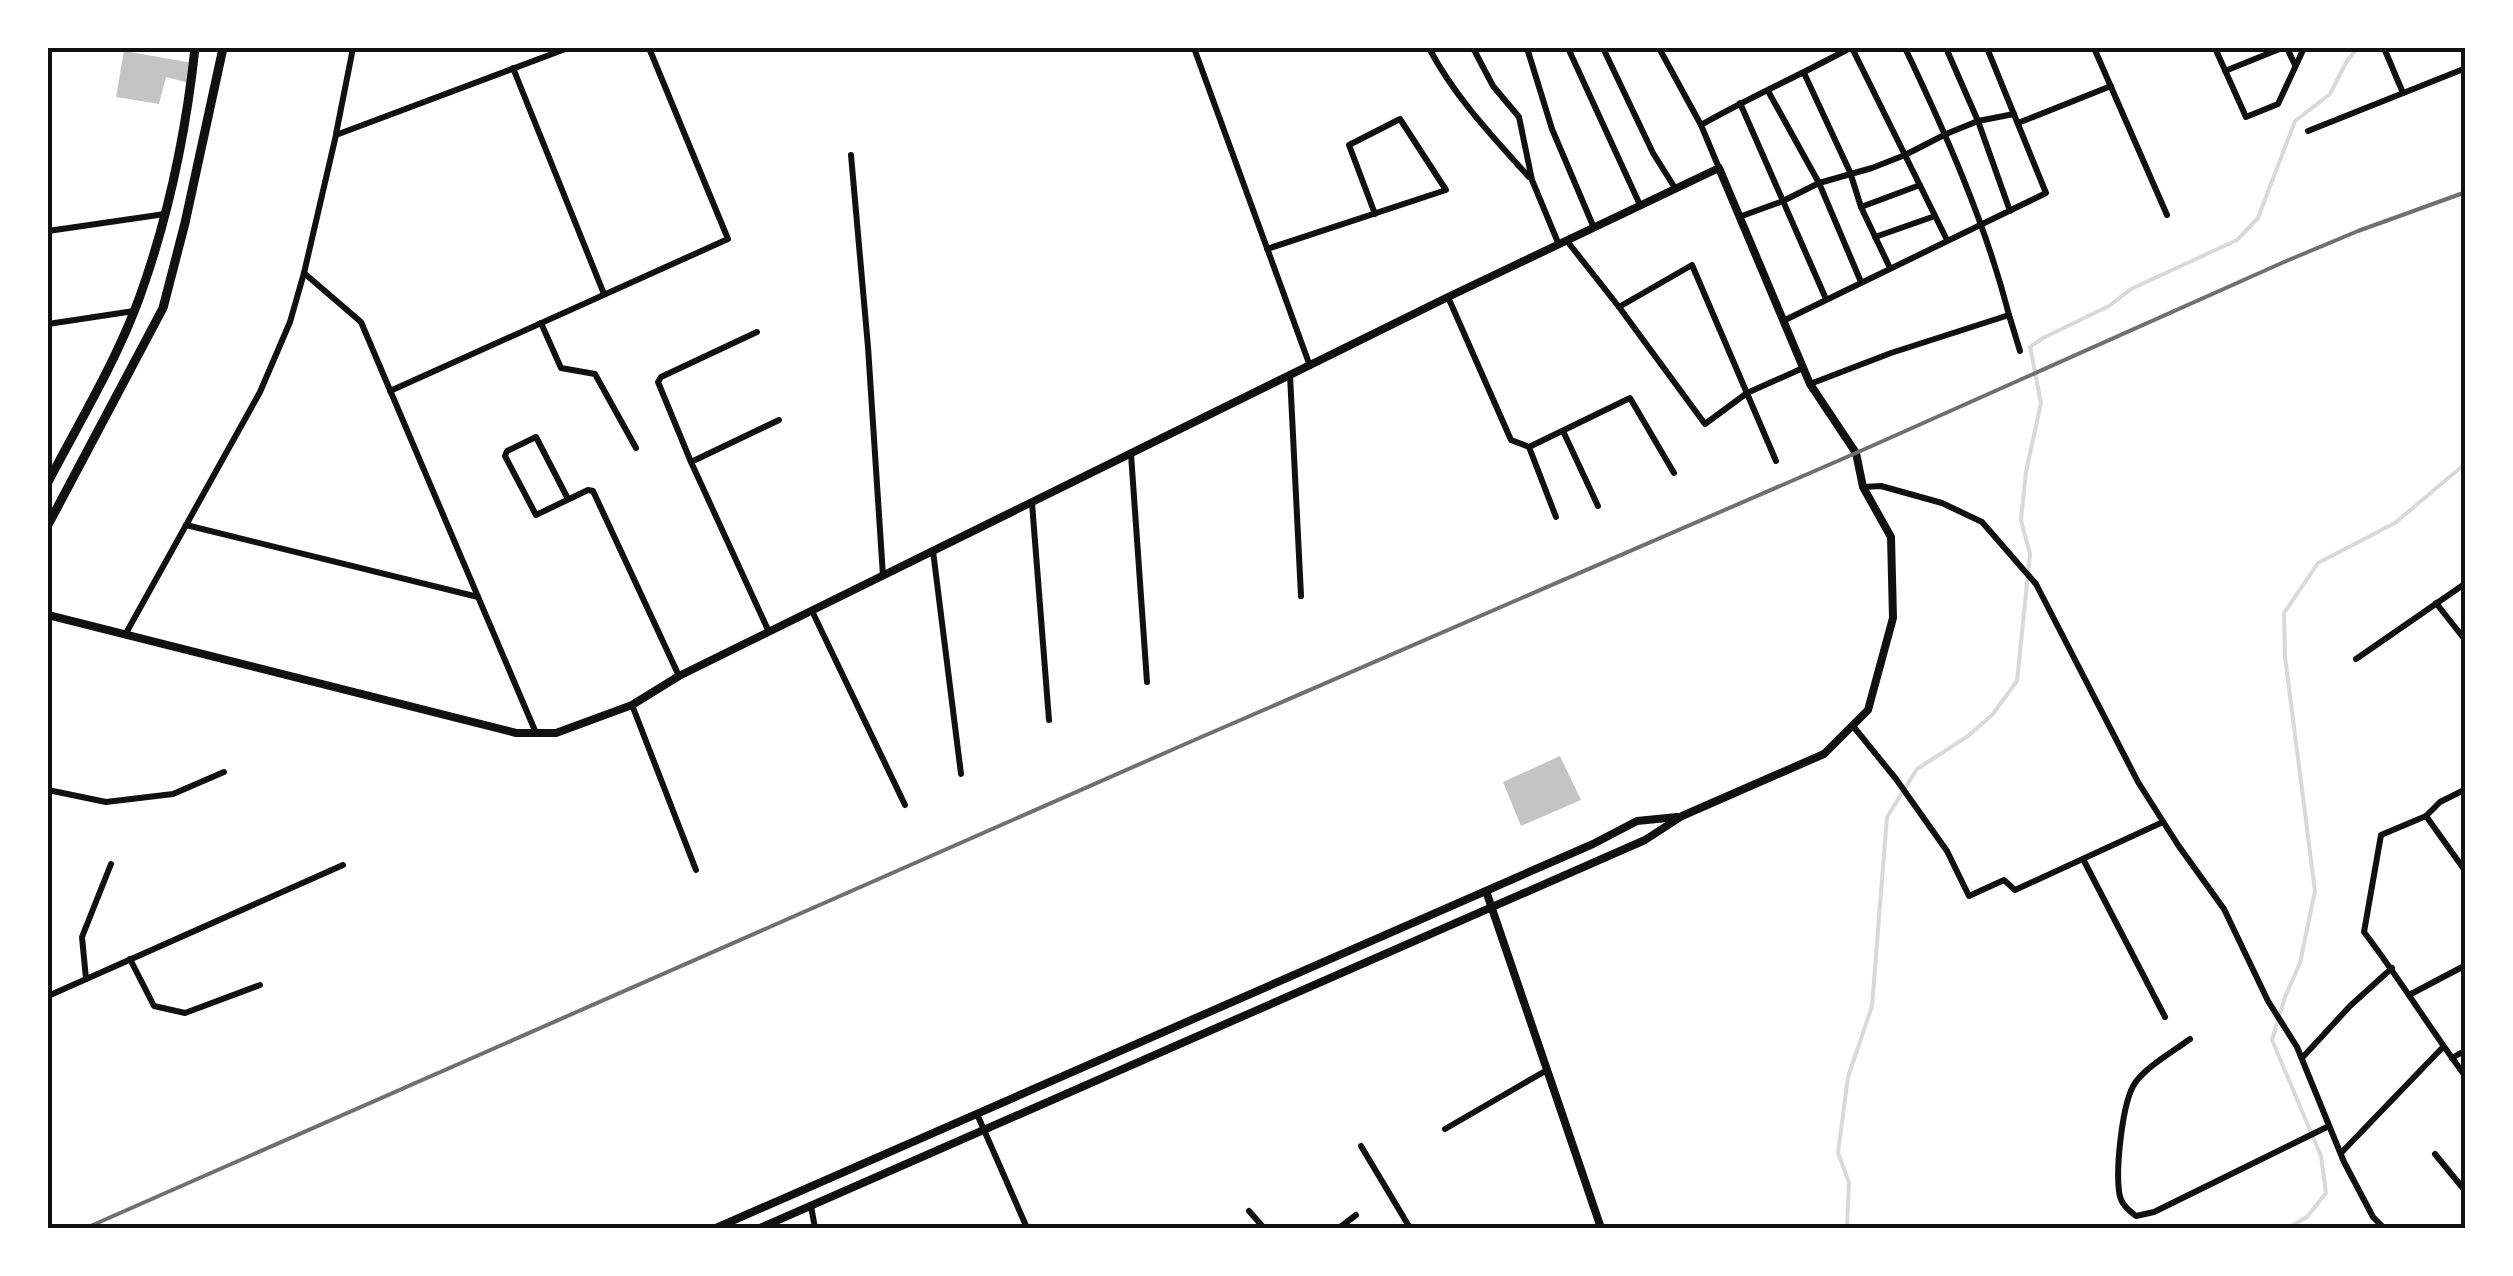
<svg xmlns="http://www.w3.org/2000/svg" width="2513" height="1276" font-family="'DejaVu Sans',sans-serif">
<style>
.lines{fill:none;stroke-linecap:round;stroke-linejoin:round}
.stream{stroke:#d9d9d9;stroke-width:4}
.building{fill:#c4c4c4}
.minor{stroke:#111;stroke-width:6}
.tertiary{stroke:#111;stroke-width:8}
.secondary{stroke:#111;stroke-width:9}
.rail{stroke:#707070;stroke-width:4}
.neatline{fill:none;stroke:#111;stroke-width:4}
</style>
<rect width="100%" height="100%" fill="#fff"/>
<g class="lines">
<g class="stream">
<path d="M1847 1228 1849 1182 1838 1153 1848 1077 1872 1006 1887 817 1917 769 1968 736 1992 715 2017 681 2030 554 2021 520 2026 472 2041 403 2030 347 2043 338 2109 306 2131 289 2237 240 2258 218 2295 121 2330 94 2347 61 2358 48"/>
<path d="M2287 1228 2307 1217 2326 1193 2321 1156 2272 1040 2285 997 2300 963 2315 891 2285 657 2284 613 2318 563 2395 523 2466 463"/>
</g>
</g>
<g class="building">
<path d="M124 51 193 63 189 83 166 77 159 104 116 97Z"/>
<path d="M1560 756 1581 800 1521 826 1503 782Z"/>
</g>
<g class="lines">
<g class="minor">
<path d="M1194 48 1310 366"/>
<path d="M1429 48C1454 96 1492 136 1529 177"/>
<path d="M1473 48 1493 86 1519 117 1532 180 1559 245"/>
<path d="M1527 48 1552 129 1594 228"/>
<path d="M1568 48 1640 205"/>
<path d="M1603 48 1653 153 1675 188"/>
<path d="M1659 48 1701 125 1719 168"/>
<path d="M1852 48 1947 240"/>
<path d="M1946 48 1978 121 2010 211"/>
<path d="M2094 48 2167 215"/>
<path d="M2215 48 2246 117 2278 104 2304 48"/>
<path d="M2287 48 2295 65"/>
<path d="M2384 48 2403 93"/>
<path d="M513 68 604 294"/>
<path d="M2225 71 2282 48"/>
<path d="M1804 73 1850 172 1861 207 1890 268"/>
<path d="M1768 91 1819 183 1861 282"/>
<path d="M1740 103 1826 299"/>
<path d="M2018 123 2111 86"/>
<path d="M1701 125C1750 97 1801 75 1850 48"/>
<path d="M2308 131 2466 68"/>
<path d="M336 134 353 48"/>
<path d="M851 155 868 347 883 576"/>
<path d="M1861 207 1920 185"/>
<path d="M1739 217 1783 201 1819 183 1872 168 1905 155 1946 134 1978 121 2014 114"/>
<path d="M48 231 165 214"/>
<path d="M1875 237 1935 216"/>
<path d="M1567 241 1619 307 1705 424 1747 393 1803 368"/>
<path d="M1267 249 1446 190 1400 119 1349 145 1375 214"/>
<path d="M304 273 361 322 536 733"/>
<path d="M1448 297 1511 440 1529 447 1630 398 1674 473"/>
<path d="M1619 307 1692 265 1776 461"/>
<path d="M2009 315 2020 351"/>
<path d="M1783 321 2046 193 1987 48"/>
<path d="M541 323 561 368 595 374 636 448"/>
<path d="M48 324 134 311"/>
<path d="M757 332 661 377 658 382 691 462 769 632"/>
<path d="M1290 375 1301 596"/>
<path d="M1810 384 1891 353 2009 315C1985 222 1946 134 1905 48"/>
<path d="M390 391 728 239 649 48"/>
<path d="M1563 431 1598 506"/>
<path d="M1529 447 1556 517"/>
<path d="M1131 454 1147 682"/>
<path d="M691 462 779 420"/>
<path d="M1863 487 1881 486 1942 503 1982 522 2036 584 2138 782 2178 845 2224 909 2268 1001 2297 1047 2344 1162 2373 1217 2384 1228"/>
<path d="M568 499 536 437 507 451 505 456 536 515 538 514 588 490 593 491 679 676"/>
<path d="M1032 503 1049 720"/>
<path d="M186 525 478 597"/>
<path d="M933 551 961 774"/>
<path d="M2436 603 2466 641"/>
<path d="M812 611 905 805"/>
<path d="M125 635 260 392 290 322 304 273 336 135 568 48"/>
<path d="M2356 659 2466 583"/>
<path d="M632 705 696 870"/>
<path d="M1853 726 1896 779 1947 851 1969 896 2004 880 2015 890 2163 822"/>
<path d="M2466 789 2440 802 2426 816 2381 835 2364 932C2400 979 2430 1029 2466 1077"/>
<path d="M48 790 106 802 173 794 224 772"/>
<path d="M2426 816 2466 872"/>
<path d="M2083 859 2165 1017"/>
<path d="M130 959 154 1006 185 1013 260 985"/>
<path d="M86 979 82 937 111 864"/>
<path d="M2409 995 2466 965"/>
<path d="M48 996 343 865"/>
<path d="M2190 1039C2174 1051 2147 1066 2135 1083 2122 1102 2116 1168 2119 1191 2120 1203 2127 1209 2136 1216L2154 1212 2329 1126"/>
<path d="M2302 1058 2350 1006 2392 968"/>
<path d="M2452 1058 2466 1050"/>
<path d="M977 1114 1027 1228"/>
<path d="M1445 1129 1547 1070"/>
<path d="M1361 1146 1410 1228"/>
<path d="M2341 1153 2443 1047"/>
<path d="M2435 1154 2466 1192"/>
<path d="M811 1206 815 1228"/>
<path d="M1249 1211 1264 1228"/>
<path d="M1339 1228 1356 1215"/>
</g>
<g class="tertiary">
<path d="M48 615 516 733H556L632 705 679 676 1448 297 1719 168 1810 384 1856 453 1863 487 1891 537 1893 618 1868 710 1824 754 1682 816 1645 840 760 1228"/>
<path d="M1486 891 1601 1228"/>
<path d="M716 1228 1593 844 1637 821 1677 817"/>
</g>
<g class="secondary">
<path d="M48 482C80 421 117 360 140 296 169 215 186 132 195 48"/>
<path d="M48 525 163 308 185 223 223 48"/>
</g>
<path class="rail" d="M86 1228 1183 745 1856 453 2284 262 2358 231 2466 192"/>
</g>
<rect width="2513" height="1276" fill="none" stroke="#ffffff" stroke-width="100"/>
<rect x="50" y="50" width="2413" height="1176" class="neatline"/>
</svg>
